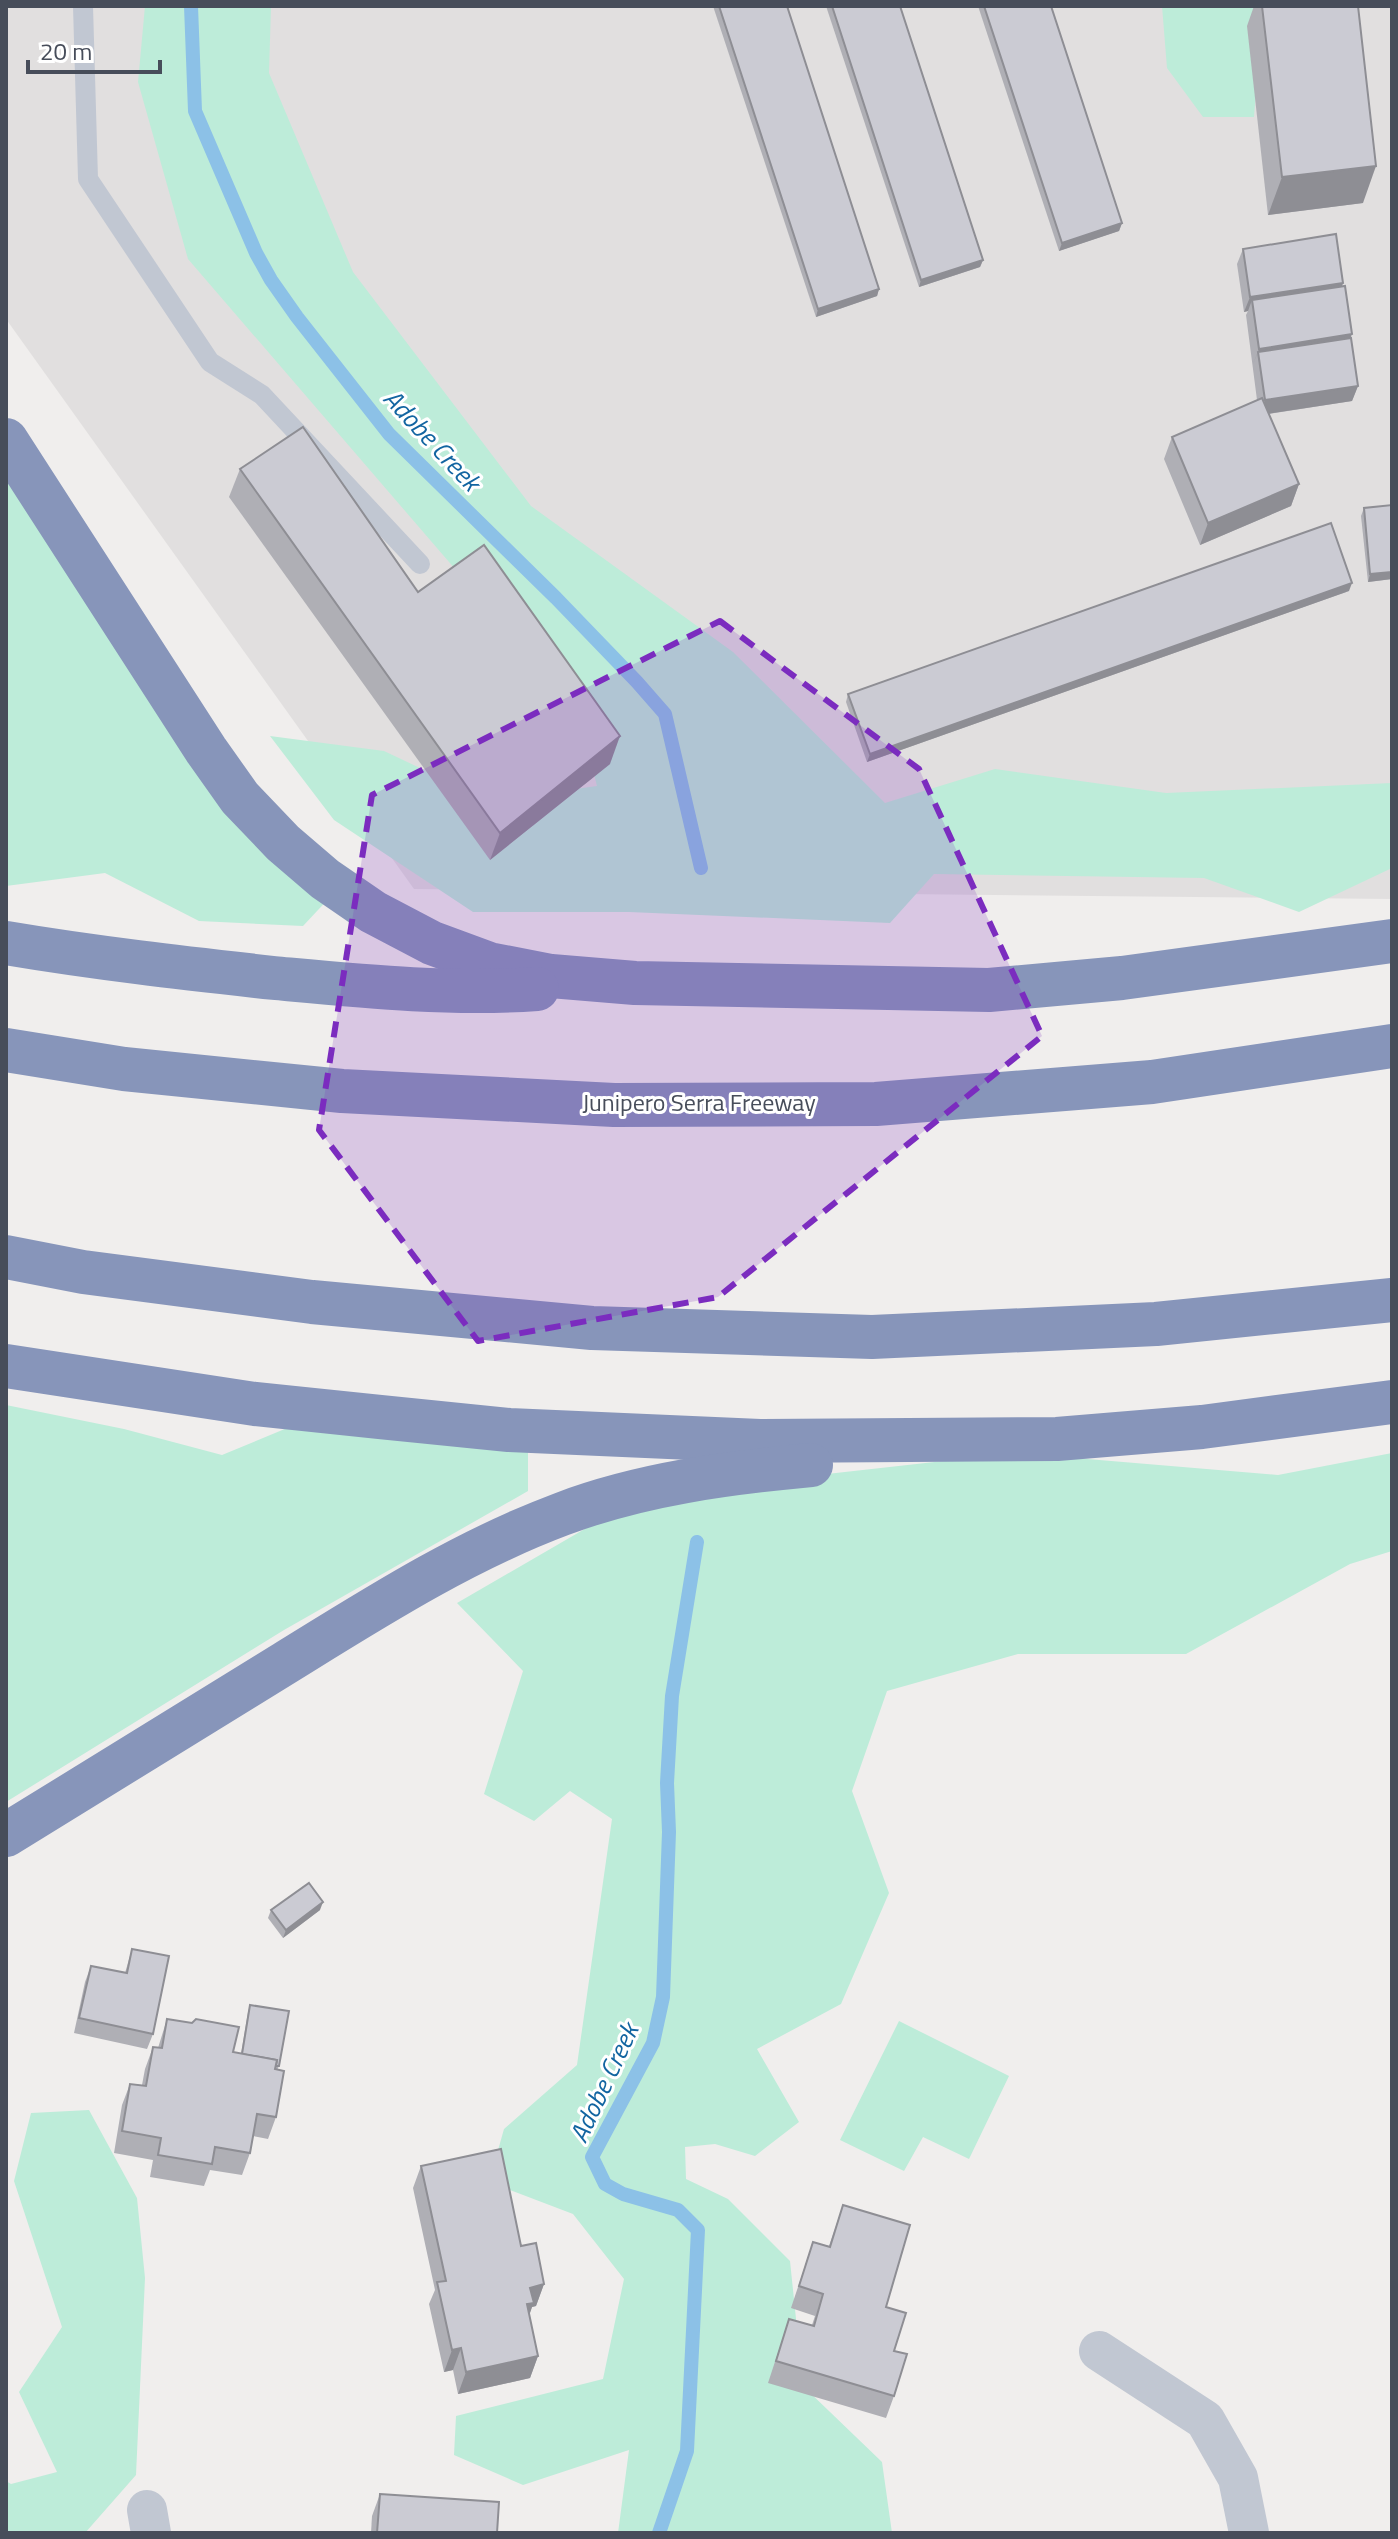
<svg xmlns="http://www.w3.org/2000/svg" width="1398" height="2539" font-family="'Titillium Web',sans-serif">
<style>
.education{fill:#e1dfdf}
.green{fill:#bdecd9}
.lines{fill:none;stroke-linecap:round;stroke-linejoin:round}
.stream{stroke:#8cc1e7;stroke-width:14}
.service{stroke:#c1c7d2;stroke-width:20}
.minor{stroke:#c1c7d2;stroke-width:40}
.motorway{stroke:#8795ba;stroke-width:44}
.wall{fill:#afafb5}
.shaded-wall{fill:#8e8e94}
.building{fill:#cbcbd3;stroke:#8e8e94;stroke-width:2}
.marked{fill:#7b2cbf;fill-opacity:0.2;stroke:#7b2cbf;stroke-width:6;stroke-dasharray:16 10;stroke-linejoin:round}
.labels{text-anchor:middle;stroke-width:6;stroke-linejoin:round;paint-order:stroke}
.street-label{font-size:24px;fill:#474d5a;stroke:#fff}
.water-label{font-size:26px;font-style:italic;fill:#1265a1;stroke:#fff}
</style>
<rect width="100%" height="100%" fill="#f0eeed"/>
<path class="education" d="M6 6H1392V899L414 889 6 319Z"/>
<g class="green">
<path d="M145 6H271L269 73 353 272 531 506 733 652 885 803 995 769 1166 793 1392 783V868L1299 912 1204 878 934 874 890 923 629 912H473L334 820 270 736 384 751 490 801 597 786 573 690 468 584 188 259 138 82Z"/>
<path d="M1162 6H1294L1261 24 1254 117H1203L1167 68Z"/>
<path d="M6 478 333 894 303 926 199 921 105 873 6 886Z"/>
<path d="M6 1405 124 1429 222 1455 304 1421 528 1446V1491L284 1630 6 1802Z"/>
<path d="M1015 1453 1278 1475 1392 1453V1551L1350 1564 1186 1654H1018L887 1691 852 1791 889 1893 841 2004 757 2049 799 2122 755 2156 715 2144 685 2147 686 2179 728 2199 790 2261 803 2386 882 2462 892 2533H618L629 2450 523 2485 454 2455 456 2416 603 2379 624 2279 573 2214 489 2182 504 2129 577 2065 612 1819 570 1791 534 1821 484 1794 523 1671 457 1603 614 1512 809 1476Z"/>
<path d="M899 2021 1009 2076 969 2159 923 2137 904 2171 840 2140Z"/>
<path d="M89 2110 137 2198 145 2278 136 2475 85 2533H6V2481L11 2484 57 2472 19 2392 62 2327 14 2181 31 2113Z"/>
</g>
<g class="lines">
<g class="stream">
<path d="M191 6 195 111 256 253 271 280 297 317 389 434 556 598 637 682 665 714 701 868"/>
<path d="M659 2533 687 2451 698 2230 678 2210 623 2194 605 2184 592 2157 653 2043 663 1997 669 1832 667 1783 672 1696 697 1542"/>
</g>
<path class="service" d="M83 6 88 179 210 362 262 395 420 564"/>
<g class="minor">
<path d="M1099 2351 1205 2420 1238 2478 1249 2533"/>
<path d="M147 2510 151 2533"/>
</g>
<g class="motorway">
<path d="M6 440 206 750 240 798 283 843 325 879 373 912 432 943 489 964 551 976 635 983 989 990 1122 978 1392 941"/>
<path d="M6 943C95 958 184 968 274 978 361 986 449 995 537 989"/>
<path d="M6 1050 124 1069 342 1091 614 1105 876 1104 1152 1082 1392 1046"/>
<path d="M6 1257 83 1272 312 1302 592 1328 872 1337 1156 1324 1392 1300"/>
<path d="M6 1366 255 1404 380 1417 509 1430 760 1441 1057 1439 1202 1427 1392 1402"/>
<path d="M6 1835C99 1778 192 1720 285 1663 374 1608 463 1551 562 1514 641 1484 727 1473 811 1465"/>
</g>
</g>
<g class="wall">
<path d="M713 6H787L879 289 877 296 816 317Z"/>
<path d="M826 6H900L983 260 980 267 919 287Z"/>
<path d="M978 6H1051L1122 223 1119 231 1059 251Z"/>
<path d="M1254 6H1358L1363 203 1268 215 1247 26Z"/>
<path d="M1243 249 1343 283 1342 286 1358 386 1352 401 1269 414 1299 484 1291 506 1200 545 1164 459 1172 437 1257 400 1246 315 1248 311 1244 312 1237 264Z"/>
<path d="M240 469 418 592 610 764 490 860 229 497Z"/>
<path d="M1392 505V579L1368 582 1361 516 1364 508Z"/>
<path d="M1349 591 867 762 846 702 848 694Z"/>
<path d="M271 1910H320L283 1938 268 1918Z"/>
<path d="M132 1949 153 2034 147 2049 74 2033 85 1982 91 1966 125 1973Z"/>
<path d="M250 2005 279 2066 277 2070 276 2117 268 2139 253 2136 250 2153 242 2175 210 2170 204 2186 150 2177 153 2160 114 2153 122 2105 130 2084 142 2085 145 2069 153 2047 158 2048 167 2019 192 2023 233 2052 241 2054 248 2012Z"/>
<path d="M421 2166 521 2246 544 2284 536 2306 532 2307 529 2315 538 2356 530 2378 458 2394 453 2370 444 2372 429 2304 435 2290 413 2188Z"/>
<path d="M843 2205 886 2307 894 2351V2396L886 2418 768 2383 789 2319 812 2325 815 2316 791 2308 813 2242 829 2246Z"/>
<path d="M380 2494 497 2533H371L372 2516Z"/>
</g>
<g class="shaded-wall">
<path d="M1376 166 1363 203 1268 215 1282 177Z"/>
<path d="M1122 223 1119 231 1059 251 1062 243Z"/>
<path d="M983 260 980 267 919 287 921 280Z"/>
<path d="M1343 283 1338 298 1252 300 1248 311 1244 312 1250 297Z"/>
<path d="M879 289 877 296 816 317 818 309Z"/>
<path d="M1352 334 1346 349 1258 352 1253 364 1259 349Z"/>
<path d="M1358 386 1352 401 1260 415 1265 400Z"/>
<path d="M1299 484 1291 506 1200 545 1208 523Z"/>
<path d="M1392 572V579L1368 582 1370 574Z"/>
<path d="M1352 583 1349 591 867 762 870 754Z"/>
<path d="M620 736 610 764 490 860 500 833Z"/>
<path d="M323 1902 320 1910 283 1938 286 1930Z"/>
<path d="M544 2284 536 2306 532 2307 526 2325 519 2326 530 2288Z"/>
<path d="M461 2348 453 2370 444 2372 452 2350Z"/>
<path d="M538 2356 530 2378 458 2394 466 2372Z"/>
</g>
<g class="building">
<path d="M719 6H787L879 289 818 309Z"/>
<path d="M832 6H900L983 260 921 280Z"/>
<path d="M984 6H1051L1122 223 1062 243Z"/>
<path d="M1262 6H1358L1376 166 1282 177Z"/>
<path d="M1336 234 1343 283 1250 297 1243 249Z"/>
<path d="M1345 286 1352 334 1259 349 1252 300Z"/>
<path d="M1351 338 1358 386 1265 400 1258 352Z"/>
<path d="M1262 398 1299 484 1208 523 1172 437Z"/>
<path d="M303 427 418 592 484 545 620 736 500 833 240 469Z"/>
<path d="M1392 505V572L1370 574 1364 508Z"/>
<path d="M1331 523 1352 583 870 754 848 694Z"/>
<path d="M309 1883 323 1902 286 1930 271 1910Z"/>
<path d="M132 1949 169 1956 153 2034 79 2018 91 1966 127 1973Z"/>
<path d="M250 2005 289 2011 279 2066H276L277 2060 242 2054Z"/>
<path d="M167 2019 192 2023 196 2019 239 2027 233 2052 277 2060 275 2069 284 2071 276 2117 257 2114 250 2153 215 2147 212 2164 158 2155 161 2138 122 2131 130 2084 146 2086 153 2047 162 2048Z"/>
<path d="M501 2149 521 2246 536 2243 544 2284 530 2288 534 2303 527 2304 538 2356 466 2372 461 2348 452 2350 437 2282 446 2281 421 2166Z"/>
<path d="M843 2205 910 2225 886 2307 906 2313 894 2351 907 2354 894 2396 776 2361 789 2319 814 2326 823 2294 799 2286 813 2242 830 2247Z"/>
<path d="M380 2494 499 2502 497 2533H377Z"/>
</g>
<path class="marked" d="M720 621 919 769 1042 1036 718 1297 478 1341 319 1130 372 795Z"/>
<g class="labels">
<g class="street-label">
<text x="699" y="1111">Junipero Serra Freeway</text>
</g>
<g class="water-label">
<text transform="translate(432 440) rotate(47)" y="9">Adobe Creek</text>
<text transform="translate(604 2083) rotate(-65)" y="9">Adobe Creek</text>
</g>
</g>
<rect width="1398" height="2539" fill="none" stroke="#474d5a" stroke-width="16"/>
<path d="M28 60v12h132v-12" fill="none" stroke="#474d5a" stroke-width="4"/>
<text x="40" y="60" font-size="24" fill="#474d5a" stroke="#ffffff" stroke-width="6" paint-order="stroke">20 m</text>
</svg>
